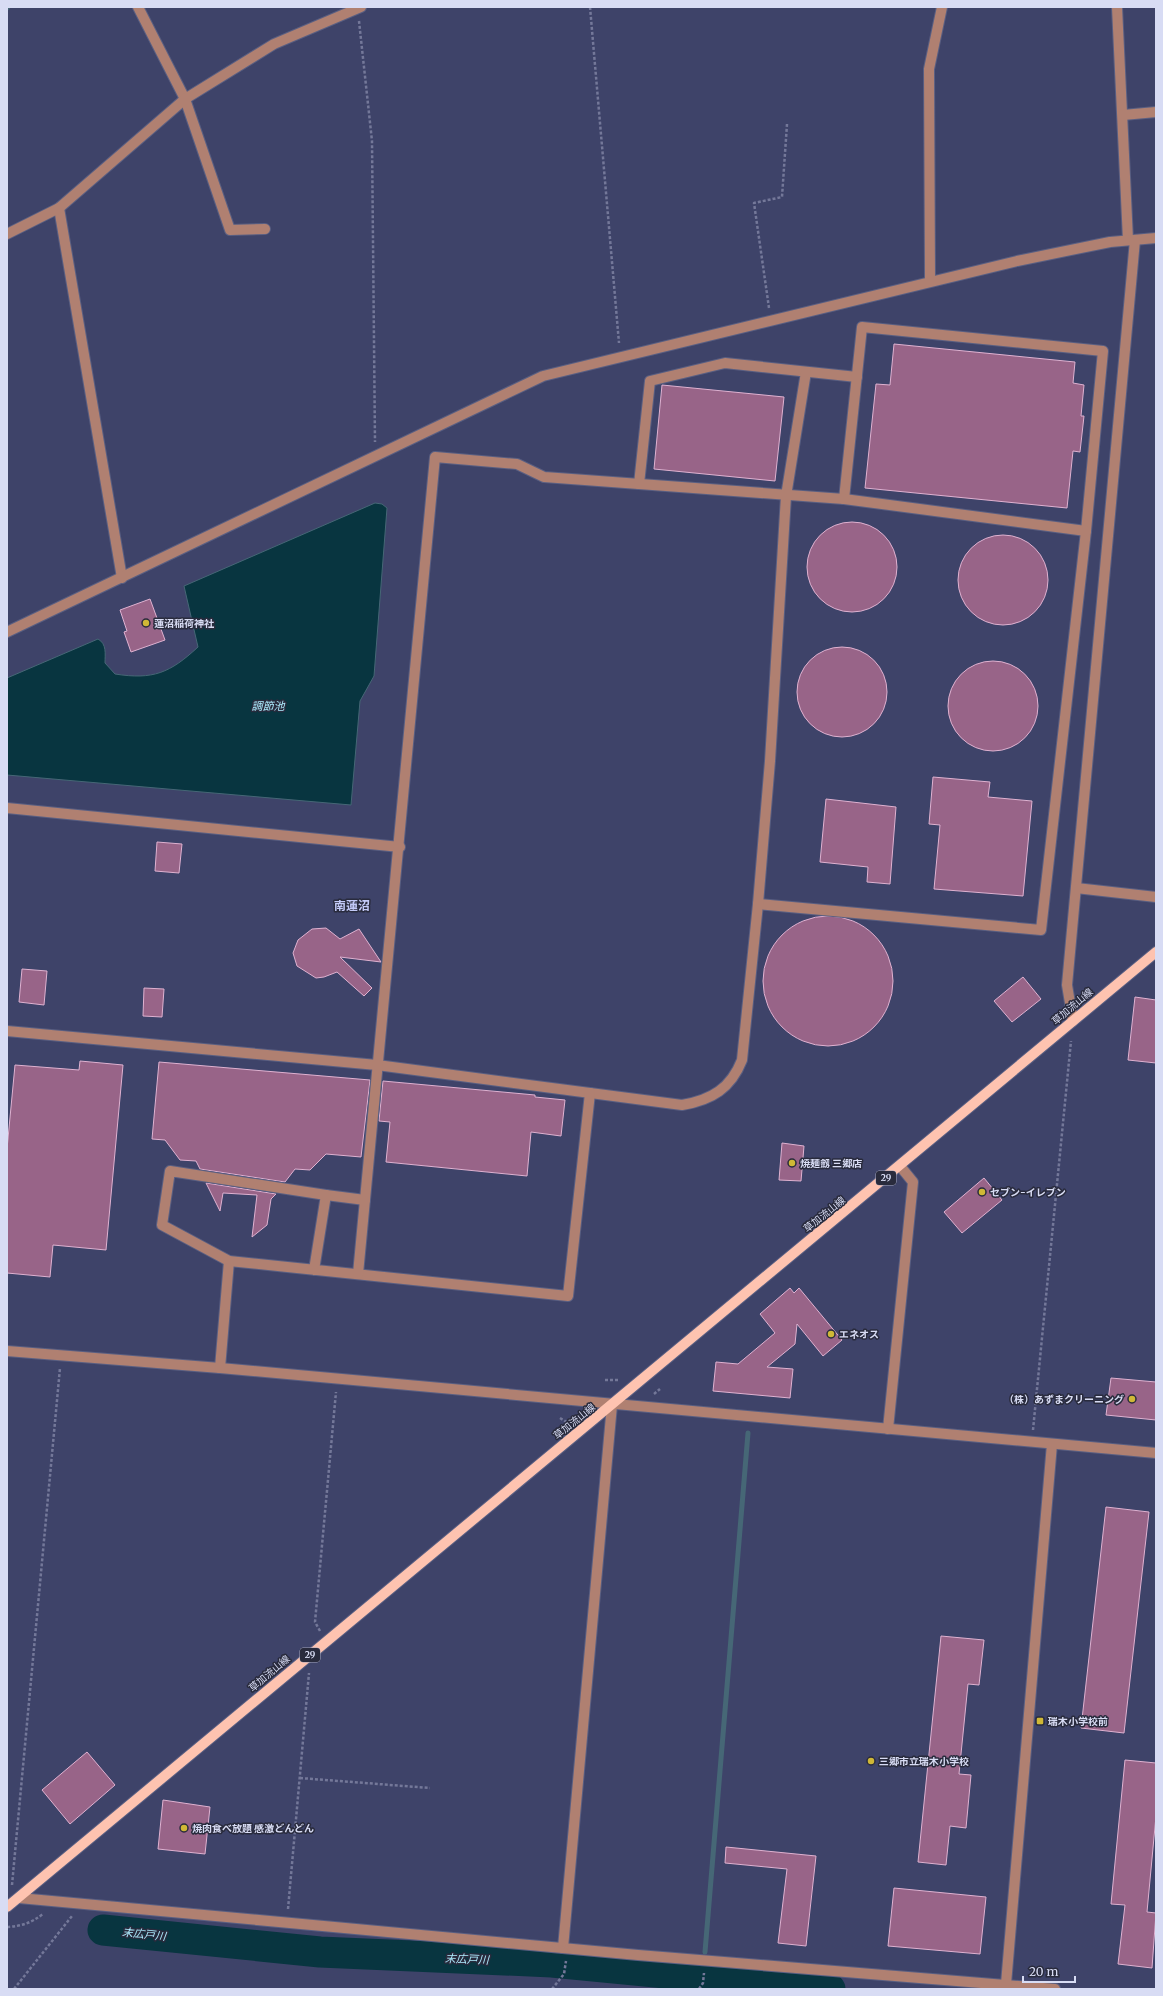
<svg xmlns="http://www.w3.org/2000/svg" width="1163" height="1996" font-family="Merriweather,'Noto Sans JP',serif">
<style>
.water{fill:#083540;stroke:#466776}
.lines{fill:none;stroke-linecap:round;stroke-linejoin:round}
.stream{stroke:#466776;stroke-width:5}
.river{stroke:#083540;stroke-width:31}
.building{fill:#986488;stroke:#dfb2d1}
.minor-casing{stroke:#5a5f82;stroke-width:12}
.major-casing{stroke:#5a5f82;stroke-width:12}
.path{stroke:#747899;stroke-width:2.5;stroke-dasharray:3 2;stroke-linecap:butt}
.minor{stroke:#b08071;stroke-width:10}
.major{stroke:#fec3b0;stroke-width:10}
.poi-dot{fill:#d0b836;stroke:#292b3d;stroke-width:1.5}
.labels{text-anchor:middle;stroke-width:3;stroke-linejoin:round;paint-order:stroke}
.shield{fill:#292b3d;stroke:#a4a7bd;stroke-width:1}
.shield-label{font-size:9px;font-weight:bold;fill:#d8dcf4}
.poi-label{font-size:10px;font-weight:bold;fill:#d8dcf4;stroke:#292b3d;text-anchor:start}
.street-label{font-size:10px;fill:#d8dcf4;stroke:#292b3d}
.water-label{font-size:11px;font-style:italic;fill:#adecfe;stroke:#292b3d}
.quarter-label{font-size:12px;font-weight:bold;fill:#c3caf8;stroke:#292b3d}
</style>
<rect width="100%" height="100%" fill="#3e4369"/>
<path class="water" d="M375 503 382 504 387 508 374 676 360 701 351 805 7 775V678L98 639C107 644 105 654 105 663L115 674C153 680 170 673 198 647L184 586Z"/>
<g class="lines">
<g class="stream">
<path d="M7 8 8 7"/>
<path d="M705 1952 748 1433"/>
<path d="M686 1989 696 1976"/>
</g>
<path class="river" d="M103 1930 320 1952 552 1962 830 1989"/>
</g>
<g class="building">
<path d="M894 344 1075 362 1073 383 1084 385 1081 416H1084L1080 452 1073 451 1067 508 865 488 876 384 890 385Z"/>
<path d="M662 385 784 397 775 481 654 469Z"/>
<circle cx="852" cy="567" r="45"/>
<circle cx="1003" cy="580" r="45"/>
<path d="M150 599 165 640 131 652 124 632 127 631 120 610Z"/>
<circle cx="842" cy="692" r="45"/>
<circle cx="993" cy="706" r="45"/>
<path d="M933 777 990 782 988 797 1032 801 1023 896 934 889 940 825 929 824Z"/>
<path d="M826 799 896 807 890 884 867 882 868 867 820 862Z"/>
<path d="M157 842 182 844 179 873 155 871Z"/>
<circle cx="828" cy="981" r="65"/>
<path d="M326 928 340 939 359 929 381 962 340 957 372 988 364 996 337 972 324 977 316 978 297 966 293 953 298 940 312 929Z"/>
<path d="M22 969 47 971 44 1005 19 1002Z"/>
<path d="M1023 977 1041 999 1012 1022 994 1001Z"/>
<path d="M144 988 164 989 162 1017 143 1016Z"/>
<path d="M1135 997 1156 1000V1063L1128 1060Z"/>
<path d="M80 1061 123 1065 106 1250 53 1245 50 1277 7 1273V1149L15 1065 79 1070Z"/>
<path d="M159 1062 370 1080 361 1157 326 1154 310 1170 295 1169 285 1182 200 1169 196 1161 180 1160 165 1140 152 1139Z"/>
<path d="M383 1081 535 1095V1097L565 1100 561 1136 531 1132 527 1176 386 1162 390 1122 379 1121Z"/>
<path d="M782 1143 804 1146 801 1181 779 1180Z"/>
<path d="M984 1178 1002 1200 962 1233 944 1212Z"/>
<path d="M206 1183 276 1194 271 1199 267 1225 252 1237 257 1195 223 1193 220 1211Z"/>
<path d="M790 1288 794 1293 799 1288 842 1340 823 1356 797 1324 795 1344 767 1367 793 1369 790 1398 713 1391 716 1362 738 1364 775 1333 760 1314Z"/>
<path d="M1111 1378 1156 1382V1420L1106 1415Z"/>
<path d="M1106 1507 1149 1512 1124 1733 1081 1728Z"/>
<path d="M941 1636 984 1640 979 1685 968 1684 959 1774 971 1775 966 1828 950 1826 946 1865 918 1862Z"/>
<path d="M87 1752 115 1785 70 1824 42 1790Z"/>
<path d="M1125 1760 1156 1763V1816L1147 1912 1156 1913 1152 1968 1118 1964 1125 1905 1111 1904Z"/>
<path d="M163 1800 210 1807 205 1854 158 1849Z"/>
<path d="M726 1847 816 1856 806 1946 778 1943 787 1869 725 1863Z"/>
<path d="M894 1888 986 1897 980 1954 888 1946Z"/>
</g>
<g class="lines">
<defs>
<g id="minor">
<path d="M138 7 185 99 230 230 265 229"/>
<path d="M1117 7 1128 240"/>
<path d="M1123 115 1156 112"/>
<path d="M59 208 122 578"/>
<path d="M7 234 59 208 185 99 274 44 361 7"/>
<path d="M930 281 929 69 942 7"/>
<path d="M639 484 650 381 725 363 857 377"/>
<path d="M7 632 543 376 1017 261 1110 242 1156 238"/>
<path d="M7 808 400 847"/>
<path d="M1076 888 1156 897"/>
<path d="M758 904 1041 930 1086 531 1103 351 862 327 844 499"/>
<path d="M1073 1021 1067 985 1135 240"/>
<path d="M7 1031 377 1065 682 1105C712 1100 731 1088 742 1060L758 904 770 761 786 496 806 372"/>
<path d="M326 1195 365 1200"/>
<path d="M314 1270 326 1195 170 1171 162 1225 229 1261 568 1296 590 1093"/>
<path d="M358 1274C383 1002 410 729 435 457L517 464 544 477 844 499 1086 531"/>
<path d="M7 1351 220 1368 1156 1453"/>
<path d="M220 1368 229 1261"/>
<path d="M888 1429 913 1182 900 1166"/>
<path d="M19 1898 638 1955 1055 1989"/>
<path d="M563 1948 612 1405"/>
<path d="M1006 1984 1052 1444"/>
</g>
<path id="major" d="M7 1907 1156 952"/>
</defs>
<use href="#minor" class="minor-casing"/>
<use href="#major" class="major-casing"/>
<g class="path">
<path d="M590 7 619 343"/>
<path d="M359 21 372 141 375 442"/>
<path d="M769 308 754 203 782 197 787 124"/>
<path d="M605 1380H620"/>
<path d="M654 1394 660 1389"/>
<path d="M560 1418 568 1423"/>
<path d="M1033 1430 1071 1041"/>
<path d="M320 1631 315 1622 336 1392"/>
<path d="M300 1778 430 1788"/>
<path d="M12 1885 60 1368"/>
<path d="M288 1909 309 1673"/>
<path d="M7 1927C22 1926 31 1923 43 1914"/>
<path d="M14 1989 72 1916"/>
<path d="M552 1989 564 1974 566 1961"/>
<path d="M699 1989 703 1983 704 1973"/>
</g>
<use href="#minor" class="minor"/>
<use href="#major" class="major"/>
</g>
<g class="poi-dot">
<circle cx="146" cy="623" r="4"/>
<circle cx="792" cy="1163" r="4"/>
<circle cx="982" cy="1192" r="4"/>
<circle cx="831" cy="1334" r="4"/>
<circle cx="1132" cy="1399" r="4"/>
<rect x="1036" y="1717" width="8" height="8" rx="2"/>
<circle cx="871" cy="1761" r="4"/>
<circle cx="184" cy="1828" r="4"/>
</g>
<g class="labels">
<g class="shield">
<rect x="876" y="1171" width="20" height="14" rx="3"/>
<rect x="300" y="1648" width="20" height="14" rx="3"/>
</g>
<g class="shield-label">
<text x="886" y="1181">29</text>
<text x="310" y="1658">29</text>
</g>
<g class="poi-label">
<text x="154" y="627">蓮沼稲荷神社</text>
<text x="800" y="1167">焼麺劔 三郷店</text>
<text x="990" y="1196">セブン-イレブン</text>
<text x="839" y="1338">エネオス</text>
<text x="1124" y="1403" text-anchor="end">（株）あずまクリーニング</text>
<text x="1048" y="1725">瑞木小学校前</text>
<text x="879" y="1765">三郷市立瑞木小学校</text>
<text x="192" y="1832">焼肉食べ放題 感激どんどん</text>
</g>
<g class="street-label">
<text transform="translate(1072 1006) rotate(-40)" y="4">草加流山線</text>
<text transform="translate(824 1214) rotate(-39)" y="4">草加流山線</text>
<text transform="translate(574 1421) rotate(-39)" y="4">草加流山線</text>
<text transform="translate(269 1673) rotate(-40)" y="4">草加流山線</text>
</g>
<g class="water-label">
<text x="268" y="710">調節池</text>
<text transform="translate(144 1934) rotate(6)" y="4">末広戸川</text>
<text transform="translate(467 1959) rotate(2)" y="4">末広戸川</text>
</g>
<g class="quarter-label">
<text x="352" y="910">南蓮沼</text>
</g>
</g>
<rect width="1163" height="1996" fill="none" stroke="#d8dcf4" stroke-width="16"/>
<path d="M1023 1976v6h52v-6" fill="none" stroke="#d8dcf4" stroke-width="2"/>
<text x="1029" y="1976" font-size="12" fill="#d8dcf4" stroke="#292b3d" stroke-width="3" paint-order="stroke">20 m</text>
</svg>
